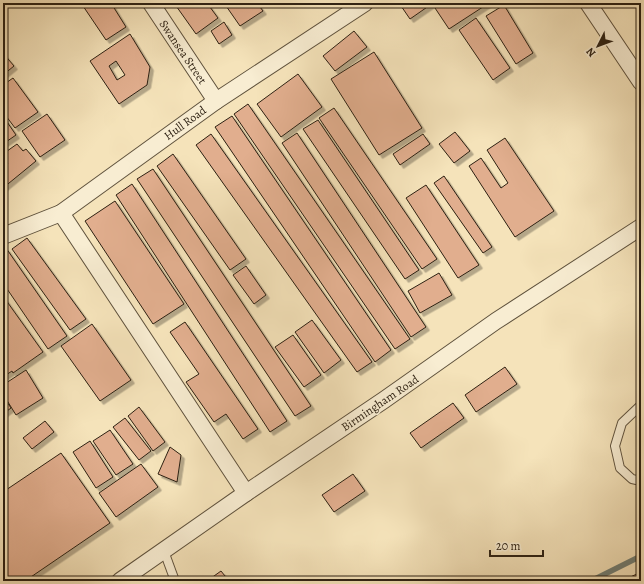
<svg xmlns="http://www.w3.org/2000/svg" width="644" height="584" font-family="Alegreya,serif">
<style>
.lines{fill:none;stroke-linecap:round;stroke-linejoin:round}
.stream{stroke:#717f76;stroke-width:5.5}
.building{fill:#e1ae8e;stroke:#2d2113;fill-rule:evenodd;filter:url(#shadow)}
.service-casing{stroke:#5f523d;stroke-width:10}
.minor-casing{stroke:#5f523d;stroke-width:18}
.service{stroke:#f8edd2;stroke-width:8}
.minor{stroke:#f8edd2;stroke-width:16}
.labels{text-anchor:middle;stroke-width:3.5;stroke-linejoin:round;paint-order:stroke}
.street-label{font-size:12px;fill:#2d2113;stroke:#f8edd2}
</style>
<defs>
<filter id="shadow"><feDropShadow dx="3.5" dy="3.5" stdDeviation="0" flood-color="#0004"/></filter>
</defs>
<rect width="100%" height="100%" fill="#f5e3ba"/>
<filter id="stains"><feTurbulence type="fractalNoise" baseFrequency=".005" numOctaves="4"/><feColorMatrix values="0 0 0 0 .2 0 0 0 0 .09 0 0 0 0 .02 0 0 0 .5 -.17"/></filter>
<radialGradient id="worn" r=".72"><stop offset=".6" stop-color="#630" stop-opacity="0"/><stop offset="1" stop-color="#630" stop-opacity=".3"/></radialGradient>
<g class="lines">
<path class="stream" d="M591 581 641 556"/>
</g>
<g class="building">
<path d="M81 3H111L126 27 106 40Z"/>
<path d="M174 3H207L218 18 196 34Z"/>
<path d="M224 3H257L263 11 240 26Z"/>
<path d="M399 3H433L410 19Z"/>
<path d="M442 3H489L449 29 435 8Z"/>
<path d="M504 5 533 53 516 64 486 16Z"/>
<path d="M476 18 510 68 493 80 459 30Z"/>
<path d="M224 22 232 35 219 44 211 31Z"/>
<path d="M354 31 367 47 335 71 323 56Z"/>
<path d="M130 34 150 67 147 85 119 104 90 61ZM116 61 125 75 117 80 109 66Z"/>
<path d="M374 52 422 128 379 155 331 79Z"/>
<path d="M3 53 14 66 3 75Z"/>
<path d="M298 74 322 107 281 137 257 104Z"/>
<path d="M13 78 38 112 15 128 3 112V85Z"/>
<path d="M248 104 410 339 395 349 234 114Z"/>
<path d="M334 108 437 259 422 269 319 118Z"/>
<path d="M47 114 65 140 40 157 22 131Z"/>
<path d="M3 116 16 135 3 144Z"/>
<path d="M232 116 391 350 375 362 215 127Z"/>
<path d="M318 120 419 270 405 279 303 129Z"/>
<path d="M455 132 470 151 454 163 439 144Z"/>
<path d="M297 133 426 327 411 337 282 143Z"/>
<path d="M211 134 372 362 357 372 196 145Z"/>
<path d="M423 134 430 144 400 165 393 154Z"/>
<path d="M505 138 554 211 515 237 469 166 481 158 501 188 508 183 487 150Z"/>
<path d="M17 144 23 151 26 149 36 161 3 188V168L8 164 3 158V154Z"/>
<path d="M173 154 246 259 230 270 157 166Z"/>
<path d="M153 169 311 406 295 416 137 179Z"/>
<path d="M444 176 492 247 483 253 434 183Z"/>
<path d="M132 184 287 421 270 432 116 195Z"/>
<path d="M426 185 479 265 458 278 406 198Z"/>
<path d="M115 201 184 304 153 324 85 221Z"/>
<path d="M27 238 86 319 70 330 12 249Z"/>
<path d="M6 248 67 336 48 349 3 283V250Z"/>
<path d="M246 266 266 295 254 304 233 275Z"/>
<path d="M439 273 452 295 420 313 408 291Z"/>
<path d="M3 296 43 352 13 373 12 371 3 377Z"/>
<path d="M312 320 341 360 324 373 295 332Z"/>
<path d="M185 322 258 429 243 439 226 414 214 422 186 382 199 374 170 332Z"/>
<path d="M92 324 131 380 100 401 61 346Z"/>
<path d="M293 335 321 375 304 387 275 347Z"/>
<path d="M505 367 517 384 476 412 465 395Z"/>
<path d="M26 370 43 398 16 415 3 394V385Z"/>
<path d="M3 396 11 408 3 414Z"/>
<path d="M453 403 464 418 421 448 410 433Z"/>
<path d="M139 407 165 442 153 451 128 416Z"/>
<path d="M125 418 151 451 139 460 113 427Z"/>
<path d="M45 421 54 432 32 449 23 438Z"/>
<path d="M110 430 133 464 116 475 93 441Z"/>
<path d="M90 441 113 477 96 488 73 452Z"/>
<path d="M170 447 181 455 177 482 158 474Z"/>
<path d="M61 453 110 523 25 581H3V492Z"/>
<path d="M141 464 158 487 116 517 99 493Z"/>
<path d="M353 474 365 491 334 512 322 495Z"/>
<path d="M221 571 229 581H207Z"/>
<path d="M641 572V581H622Z"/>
</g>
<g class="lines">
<defs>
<g id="service">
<path d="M641 405 622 423 615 446 620 468 632 479 641 481"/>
<path d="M164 551 175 581"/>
</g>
<g id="minor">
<path d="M151 3 216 101"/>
<path d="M588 3 641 82"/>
<path d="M61 213 246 493"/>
<path d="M3 236 61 213 216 101 365 3"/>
<path d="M120 581 246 493 384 400 496 321 641 227"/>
</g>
</defs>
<use href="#service" class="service-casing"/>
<use href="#minor" class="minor-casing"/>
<use href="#service" class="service"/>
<use href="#minor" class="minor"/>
</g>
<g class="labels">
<g class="street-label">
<text transform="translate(183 52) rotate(56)" y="4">Swansea Street</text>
<text transform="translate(185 123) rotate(-36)" y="4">Hull Road</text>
<text transform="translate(380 403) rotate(-34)" y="4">Birmingham Road</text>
</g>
</g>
<rect width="644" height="584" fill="none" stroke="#f5e3ba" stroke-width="16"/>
<rect x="4" y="4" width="636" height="576" fill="none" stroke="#2d2113" stroke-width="2"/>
<rect x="8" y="8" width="628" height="568" fill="none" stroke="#2d2113"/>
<g transform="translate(598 46) rotate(228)" stroke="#f8edd2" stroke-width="3" paint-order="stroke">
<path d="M0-3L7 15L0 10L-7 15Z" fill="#2d2113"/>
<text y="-6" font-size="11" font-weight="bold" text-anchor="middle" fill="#2d2113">N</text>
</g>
<path d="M490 550v6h53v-6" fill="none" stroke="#2d2113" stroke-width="2"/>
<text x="496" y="550" font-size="12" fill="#2d2113" stroke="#f8edd2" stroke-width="3" paint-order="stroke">20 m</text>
<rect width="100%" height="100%" filter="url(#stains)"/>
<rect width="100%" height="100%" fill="url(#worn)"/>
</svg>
